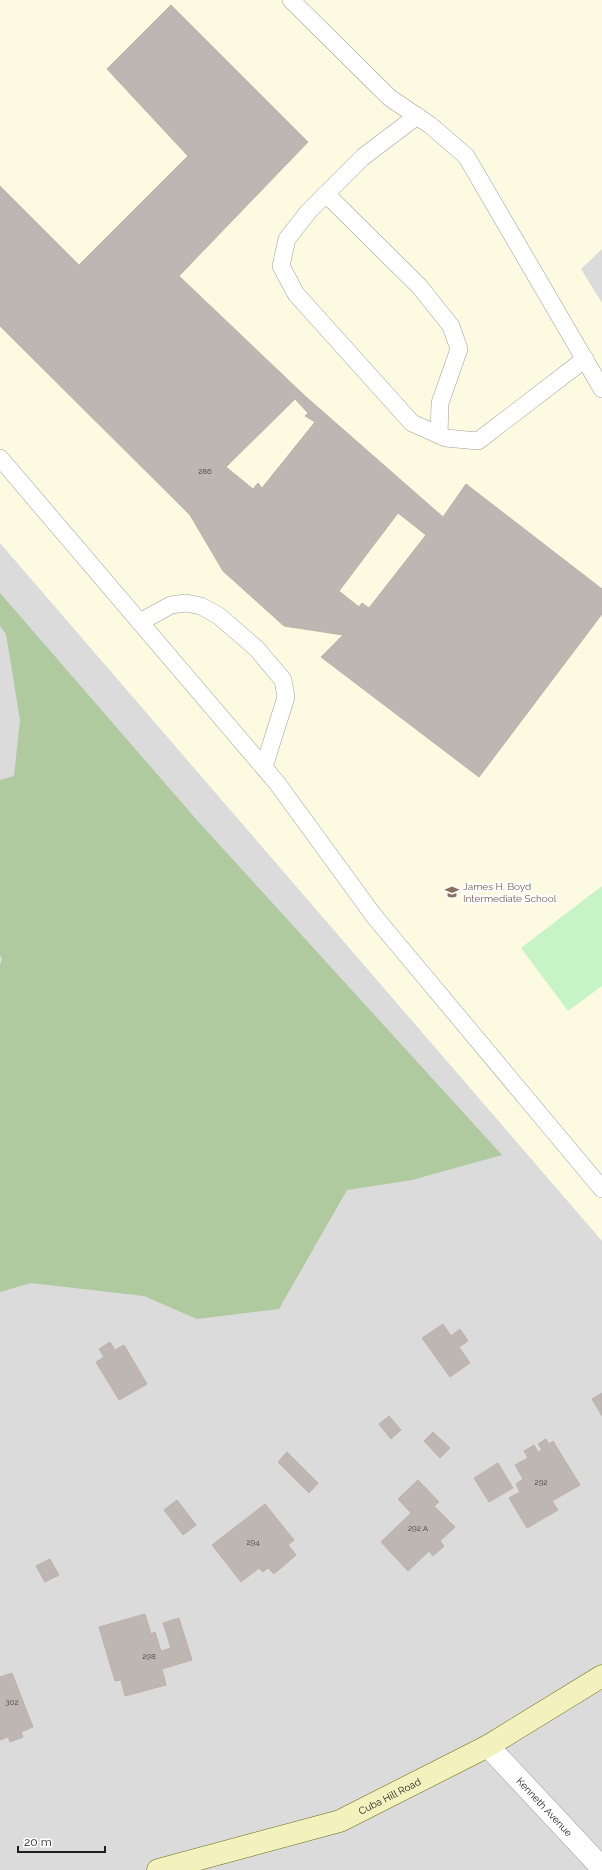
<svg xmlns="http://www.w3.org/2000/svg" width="602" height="1870" font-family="Raleway,sans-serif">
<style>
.residential{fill:#dcdbdb}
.education{fill:#fcfae1}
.forest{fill:#aeca9e}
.park{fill:#c6f4c7}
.building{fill:#beb6b2;stroke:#bfb1a9;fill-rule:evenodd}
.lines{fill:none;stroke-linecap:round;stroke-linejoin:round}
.service-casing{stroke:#9f9f9f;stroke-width:18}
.tertiary-casing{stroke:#9f9f9f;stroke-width:23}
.secondary-casing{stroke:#686c0f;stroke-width:23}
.service{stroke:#fff;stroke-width:17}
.tertiary{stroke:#fff;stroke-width:22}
.secondary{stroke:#f3f2be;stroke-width:22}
.labels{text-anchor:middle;stroke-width:4;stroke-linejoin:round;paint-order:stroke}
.number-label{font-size:8px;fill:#464443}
.education-label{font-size:10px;fill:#785e54;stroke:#fff;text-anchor:start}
.street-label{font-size:10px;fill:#1e1e1e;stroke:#fff}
</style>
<rect width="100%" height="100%" fill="#eeebe5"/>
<rect class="residential" x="0" y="0" width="602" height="1870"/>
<path class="education" d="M0 0H602V249L581 269 602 303V1241L0 543Z"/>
<path class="forest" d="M0 593 196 819 502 1155 412 1180 347 1190 279 1309 197 1319 144 1296 31 1283 0 1292V965L2 959 0 955V780L14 776 20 720 6 634 0 626Z"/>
<path class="park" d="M602 886V986L568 1011 521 948Z"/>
<g class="building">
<path d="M171 5 308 142 179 276 305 396 443 517 466 484 602 589V614L479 777 321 657 343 635 284 626 223 571 190 515 0 326V186L79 265 188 156 107 69ZM295 399 308 413 305 416 315 422 262 488 258 483 253 489 226 467ZM398 513 426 535 369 608 362 603 359 607 339 591Z"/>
<path d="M443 1324 451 1336 460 1329 468 1341 459 1347 470 1363 450 1377 422 1338Z"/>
<path d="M110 1342 115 1350 124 1345 147 1384 119 1400 96 1362 104 1357 99 1349Z"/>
<path d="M602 1393V1416L592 1399Z"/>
<path d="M389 1416 401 1430 391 1439 379 1424Z"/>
<path d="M433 1432 450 1448 440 1458 424 1441Z"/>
<path d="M546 1439 549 1444 553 1441 580 1485 552 1501 558 1510 527 1528 509 1498 520 1492 516 1484 523 1479 515 1465 528 1458 524 1451 534 1445 538 1452 542 1450 538 1444Z"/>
<path d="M287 1452 318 1483 309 1493 278 1462Z"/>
<path d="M498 1463 513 1488 489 1502 474 1478Z"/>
<path d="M418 1480 439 1502 434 1506 455 1527 440 1541 444 1546 433 1556 429 1551 408 1571 381 1542 411 1513 398 1499Z"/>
<path d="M177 1500 196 1525 183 1535 164 1510Z"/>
<path d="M265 1504 294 1540 288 1545 296 1555 274 1574 268 1568 263 1572 259 1568 241 1582 212 1545Z"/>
<path d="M50 1559 59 1575 45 1582 36 1566Z"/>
<path d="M145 1614 151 1634 155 1632 161 1651 171 1648 163 1623 179 1618 192 1660 162 1669 166 1685 125 1696 121 1680 115 1681 99 1627Z"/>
<path d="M12 1673 33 1727 21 1732 23 1737 10 1742 8 1737 0 1740V1677Z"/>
</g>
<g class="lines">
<defs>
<g id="service">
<path d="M291 0 390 98 430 125 466 156 602 389"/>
<path d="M417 116 363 157 308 212 287 239 281 266 296 294 412 423 446 438 478 441 585 359"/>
<path d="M326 194 419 286 451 326 459 349 440 403 439 435"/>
<path d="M0 458 277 783 374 916 602 1189"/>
<path d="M140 622 171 605 186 603 201 606 219 616 257 649 283 680 286 697 264 767"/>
</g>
<g id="tertiary">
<path id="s1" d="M488 1746 602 1868"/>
</g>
<g id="secondary">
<path id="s2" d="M158 1870 340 1821 488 1746 602 1676"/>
</g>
</defs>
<use href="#service" class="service-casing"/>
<use href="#tertiary" class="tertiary-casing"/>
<use href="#secondary" class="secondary-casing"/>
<use href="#service" class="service"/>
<use href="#tertiary" class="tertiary"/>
<use href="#secondary" class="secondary"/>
</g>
<defs>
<symbol id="school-bare" viewBox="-9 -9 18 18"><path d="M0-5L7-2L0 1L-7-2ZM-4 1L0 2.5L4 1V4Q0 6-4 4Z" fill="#8d6e63" stroke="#fff" stroke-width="2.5" paint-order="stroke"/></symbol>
</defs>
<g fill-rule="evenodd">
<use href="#school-bare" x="442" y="882" width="20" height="20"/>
</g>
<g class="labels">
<g class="number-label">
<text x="205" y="474">286</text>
<text x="541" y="1485">292</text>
<text x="418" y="1531">292 A</text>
<text x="253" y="1545">294</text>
<text x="149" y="1659">298</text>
<text x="12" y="1705">302</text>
</g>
<g class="education-label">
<text x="463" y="890">James H. Boyd<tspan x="463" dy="12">Intermediate School</tspan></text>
</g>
<g class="street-label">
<text dy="4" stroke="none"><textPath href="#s2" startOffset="244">Cuba Hill Road</textPath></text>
<text dy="4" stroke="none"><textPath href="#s1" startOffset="83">Kenneth Avenue</textPath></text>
</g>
</g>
<path d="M18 1846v6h87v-6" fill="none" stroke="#1e1e1e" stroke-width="2"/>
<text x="24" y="1846" font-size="12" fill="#1e1e1e" stroke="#ffffff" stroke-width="3" paint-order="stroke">20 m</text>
</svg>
